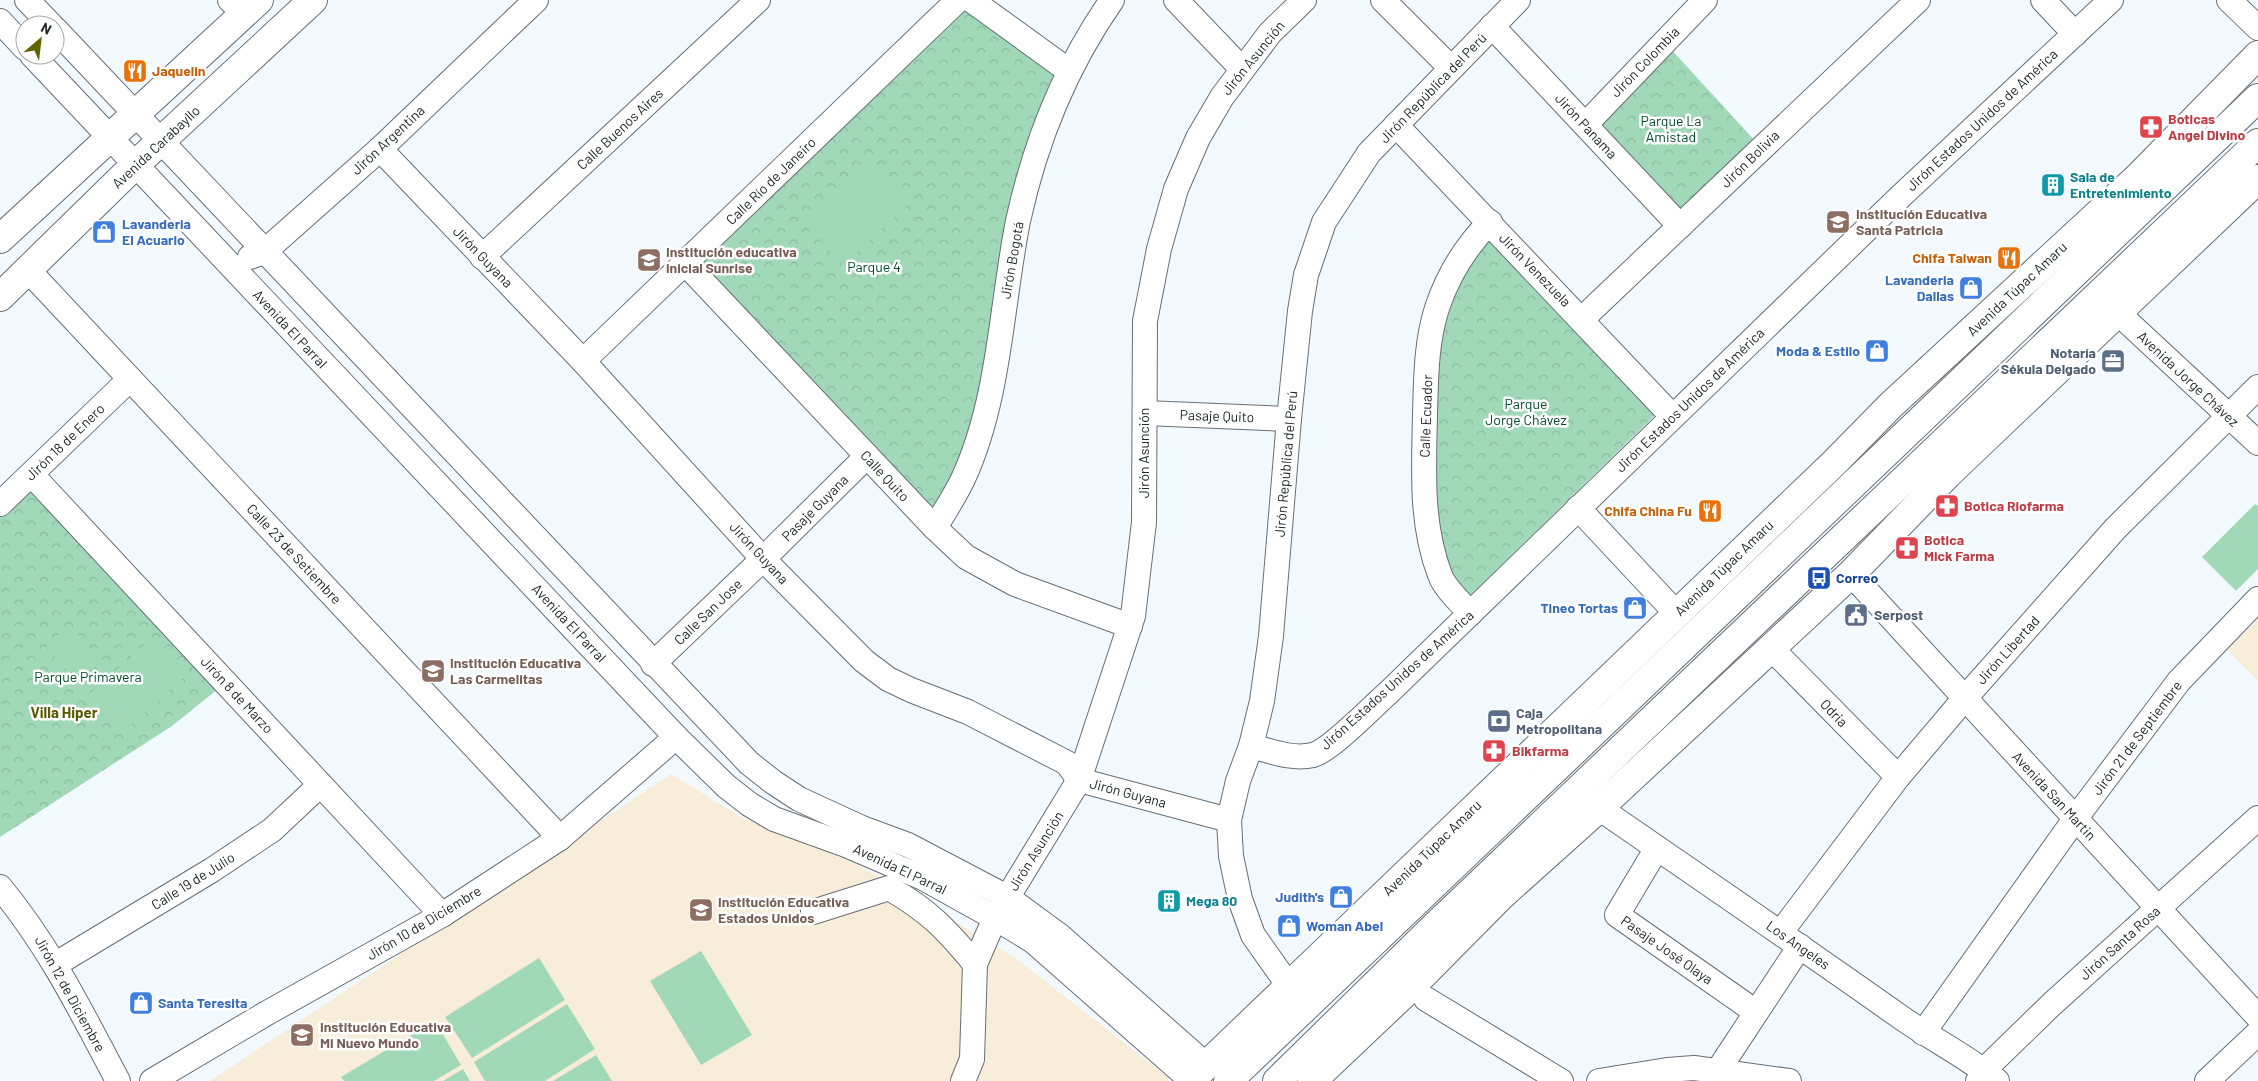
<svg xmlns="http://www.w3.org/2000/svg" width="2258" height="1081" font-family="Barlow,sans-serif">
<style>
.education{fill:#f8edd8}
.park{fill:url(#park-crowns)}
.pitch{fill:#a1d9b8}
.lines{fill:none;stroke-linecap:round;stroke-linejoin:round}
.minor-casing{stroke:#676e75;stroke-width:26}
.major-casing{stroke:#676e75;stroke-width:30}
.highway-casing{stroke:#676e75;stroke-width:30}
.minor{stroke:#fff;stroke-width:24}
.major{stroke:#fff;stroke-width:28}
.highway{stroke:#fff;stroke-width:28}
.labels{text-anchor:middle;stroke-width:5;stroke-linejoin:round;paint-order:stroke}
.street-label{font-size:14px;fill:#24272a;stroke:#fff}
.food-label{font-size:14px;font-weight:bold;fill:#c56008;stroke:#fff;text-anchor:end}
.health-label{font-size:14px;font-weight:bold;fill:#be3a42;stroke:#fff;text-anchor:start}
.park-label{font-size:14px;fill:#004d2e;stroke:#fff}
.culture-label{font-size:14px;font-weight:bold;fill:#0d838f;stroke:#fff;text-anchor:start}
.education-label{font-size:14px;font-weight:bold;fill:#785e54;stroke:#fff;text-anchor:start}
.shop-label{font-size:14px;font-weight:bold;fill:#366cbe;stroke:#fff;text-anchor:end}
.service-label{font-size:14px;font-weight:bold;fill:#4e5e75;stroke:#fff;text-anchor:start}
.transit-label{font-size:14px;font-weight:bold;fill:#164399;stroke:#fff;text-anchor:start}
.neighbourhood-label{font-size:15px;font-weight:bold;fill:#585a00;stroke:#fff}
</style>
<defs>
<pattern id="park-crowns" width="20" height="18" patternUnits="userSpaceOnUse" patternTransform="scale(1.25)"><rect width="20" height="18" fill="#a1d9b8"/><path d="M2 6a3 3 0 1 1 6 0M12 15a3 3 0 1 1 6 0" fill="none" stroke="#8aba9e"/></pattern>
</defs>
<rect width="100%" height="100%" fill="#f2f9ff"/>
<g class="education">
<path d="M2258 620V681L2227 649Z"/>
<path d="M671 774 743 818 859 865 1013 956 1169 1078 1166 1081H210Z"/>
</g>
<g class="park">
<path d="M966 6 1056 75 984 366 974 415 957 471 933 514 697 263Z"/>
<path d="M1669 47 1756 142 1679 215 1594 125Z"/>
<path d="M1487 235 1655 415 1469 597 1448 568 1439 538 1433 495 1434 404 1442 334 1460 281Z"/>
<path d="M30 488 218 689 172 726 0 837V515Z"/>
</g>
<g class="pitch">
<path d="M869 159 910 203 843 265 802 220Z"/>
<path d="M2255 504 2258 506V569L2236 591 2202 557Z"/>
<path d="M69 625 101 661 78 682 46 647Z"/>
<path d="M149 641 183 678 124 731 90 694Z"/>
<path d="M701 951 752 1035 701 1065 650 981Z"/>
<path d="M539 958 565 1000 472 1058 445 1017Z"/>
<path d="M567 1004 595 1049 545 1081H485L474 1062Z"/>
<path d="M435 1021 461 1065 434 1081H344L341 1077Z"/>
<path d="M596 1055 612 1081H553Z"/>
<path d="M463 1069 470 1081H443Z"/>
</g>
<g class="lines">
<defs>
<g id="minor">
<path d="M27 0 51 25"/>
<path d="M230 0 244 14"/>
<path d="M971 0 1069 71"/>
<path d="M1176 0 1242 69"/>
<path d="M1383 0 1451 68"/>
<path d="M2043 0 2075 34"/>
<path d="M2229 0 2258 28"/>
<path d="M0 21 25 48"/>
<path d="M1492 26 1680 226"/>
<path d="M55 29 749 763 773 782 799 799 862 828 908 845 1007 897 1060 936 1206 1065"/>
<path d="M32 55 676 737 726 786 749 804 774 819 846 845 923 878 995 918 1033 941 1191 1080"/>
<path d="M1586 124 1705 0"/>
<path d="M1396 125 1672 416"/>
<path d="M380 149 583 361 763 559 864 661 888 679 911 690 968 712 1067 763 1079 780 1229 820"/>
<path d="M250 257 264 252 380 149 536 0"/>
<path d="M482 257 758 0"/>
<path d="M685 263 935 528 966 557 1015 584 1130 626"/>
<path d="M28 270 560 838"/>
<path d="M2119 314 2258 443"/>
<path d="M1582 319 1918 0"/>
<path d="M583 361 958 0"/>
<path d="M1145 413 1289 419"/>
<path d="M32 475 442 915"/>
<path d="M0 504 130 379"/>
<path d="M1578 508 1677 614"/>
<path d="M935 528C944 512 955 496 963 479 1000 399 1001 306 1018 221 1035 143 1066 66 1112 0"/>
<path d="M1851 574 2258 1017"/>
<path d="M1470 614C1461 602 1445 589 1440 575 1420 523 1424 468 1425 414 1426 379 1426 342 1437 308 1448 275 1465 247 1490 222"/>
<path d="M1771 648 1898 777"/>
<path d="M653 664 763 559 867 456"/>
<path d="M1251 746C1271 751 1292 760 1313 755 1331 750 1372 707 1388 693L1902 195 2111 0"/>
<path d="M1599 808C1699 877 1800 946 1899 1016 1931 1039 1967 1056 1997 1081"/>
<path d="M1657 848 1617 915 1756 1012"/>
<path d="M0 887C49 946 82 1013 118 1081"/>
<path d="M813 912 889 888C929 911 946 929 975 964"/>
<path d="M1781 932 1898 777 1965 698 2115 529 2258 387"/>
<path d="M56 964 212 870 272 830 320 785"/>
<path d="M1289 986 1253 935 1240 899 1231 856 1229 820 1238 781 1251 746 1262 701 1271 636 1289 419 1300 311 1306 275 1324 222 1369 153 1518 0"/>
<path d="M1426 999 1561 1081"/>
<path d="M1923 1033 2075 819 2179 681 2258 599"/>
<path d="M1717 1072 1800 946"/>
<path d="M152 1081 267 1013 442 915 560 838 676 737"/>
<path d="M963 1081 972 1059 975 964 995 918 1079 780 1133 616 1144 522 1145 321 1159 249 1176 189 1198 138 1222 97 1270 33 1304 0"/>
<path d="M1599 1081 1667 1070 1694 1068 1789 1081"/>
<path d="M1978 1081 1984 1070 2052 1004 2258 818"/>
<path d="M2207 1081 2258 1033"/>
</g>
<g id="major">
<path d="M0 239 259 0"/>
<path d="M0 297 135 165 313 0"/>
<path d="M1190 1081 1834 463 1891 405 2138 177 2258 55"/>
<path d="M1312 1081 1409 989 1502 895 1599 808 1851 574 1948 474 2258 179"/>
</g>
<g id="highway">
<path d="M1228 1081 2258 98"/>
<path d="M1277 1081 1434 927 2258 143"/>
</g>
</defs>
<use href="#minor" class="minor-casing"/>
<use href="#major" class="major-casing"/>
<use href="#highway" class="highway-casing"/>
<use href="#minor" class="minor"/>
<use href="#major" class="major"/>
<use href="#highway" class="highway"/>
</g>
<defs>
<symbol id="restaurant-square" viewBox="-11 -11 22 22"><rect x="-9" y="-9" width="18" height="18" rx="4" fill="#e8710a" stroke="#fff"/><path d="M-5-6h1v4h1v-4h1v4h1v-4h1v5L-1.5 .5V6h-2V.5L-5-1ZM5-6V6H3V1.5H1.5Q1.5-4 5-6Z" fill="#fff"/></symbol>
<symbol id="pharmacy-square" viewBox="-11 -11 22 22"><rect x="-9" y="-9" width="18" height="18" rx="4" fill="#e0444e" stroke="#fff"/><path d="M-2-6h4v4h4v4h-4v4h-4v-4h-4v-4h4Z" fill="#fff"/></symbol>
<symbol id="building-square" viewBox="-11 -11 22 22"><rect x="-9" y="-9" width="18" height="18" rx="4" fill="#0f9aa8" stroke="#fff"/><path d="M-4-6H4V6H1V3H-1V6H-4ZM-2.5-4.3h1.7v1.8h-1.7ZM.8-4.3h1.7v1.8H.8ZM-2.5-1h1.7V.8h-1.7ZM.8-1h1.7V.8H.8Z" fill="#fff"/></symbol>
<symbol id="school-square" viewBox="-11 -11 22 22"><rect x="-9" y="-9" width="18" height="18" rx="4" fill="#8d6e63" stroke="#fff"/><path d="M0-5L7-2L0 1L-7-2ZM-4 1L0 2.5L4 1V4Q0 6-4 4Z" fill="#fff"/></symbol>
<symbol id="shop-square" viewBox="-11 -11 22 22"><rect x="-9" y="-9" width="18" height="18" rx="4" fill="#3f7fe0" stroke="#fff"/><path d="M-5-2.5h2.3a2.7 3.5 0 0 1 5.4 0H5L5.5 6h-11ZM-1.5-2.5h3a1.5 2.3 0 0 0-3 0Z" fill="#fff"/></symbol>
<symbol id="office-square" viewBox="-11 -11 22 22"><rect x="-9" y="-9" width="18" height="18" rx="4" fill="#5c6f8a" stroke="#fff"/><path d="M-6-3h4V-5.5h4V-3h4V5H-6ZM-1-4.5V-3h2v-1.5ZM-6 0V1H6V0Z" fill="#fff"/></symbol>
<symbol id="bus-square" viewBox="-11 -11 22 22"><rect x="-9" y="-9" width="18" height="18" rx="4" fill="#1a4fb4" stroke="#fff"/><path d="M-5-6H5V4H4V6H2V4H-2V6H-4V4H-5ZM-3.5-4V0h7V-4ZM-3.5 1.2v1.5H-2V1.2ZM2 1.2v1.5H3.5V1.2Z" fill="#fff"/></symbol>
<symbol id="civic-square" viewBox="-11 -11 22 22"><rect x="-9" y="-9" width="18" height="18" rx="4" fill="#5c6f8a" stroke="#fff"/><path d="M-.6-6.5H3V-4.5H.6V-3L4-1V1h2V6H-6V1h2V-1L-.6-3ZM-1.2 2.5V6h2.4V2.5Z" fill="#fff"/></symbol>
<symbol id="bank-square" viewBox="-11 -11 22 22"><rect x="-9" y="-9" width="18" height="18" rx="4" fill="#5c6f8a" stroke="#fff"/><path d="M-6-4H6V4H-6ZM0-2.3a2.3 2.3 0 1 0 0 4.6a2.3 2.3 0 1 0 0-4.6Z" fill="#fff"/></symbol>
</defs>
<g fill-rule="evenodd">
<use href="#restaurant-square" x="121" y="57" width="28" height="28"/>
<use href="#pharmacy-square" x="2137" y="113" width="28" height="28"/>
<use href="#building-square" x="2039" y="171" width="28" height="28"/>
<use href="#school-square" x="1824" y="208" width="28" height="28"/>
<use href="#shop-square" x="90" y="218" width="28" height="28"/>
<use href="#restaurant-square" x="1995" y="244" width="28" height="28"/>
<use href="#school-square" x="635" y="246" width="28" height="28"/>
<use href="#shop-square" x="1957" y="274" width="28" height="28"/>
<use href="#shop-square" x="1863" y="337" width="28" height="28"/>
<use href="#office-square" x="2099" y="347" width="28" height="28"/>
<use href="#pharmacy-square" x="1933" y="492" width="28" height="28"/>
<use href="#restaurant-square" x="1696" y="497" width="28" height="28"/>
<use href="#pharmacy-square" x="1893" y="534" width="28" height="28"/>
<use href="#bus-square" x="1805" y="564" width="28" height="28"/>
<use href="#shop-square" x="1621" y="594" width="28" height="28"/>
<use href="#civic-square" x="1842" y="601" width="28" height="28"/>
<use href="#school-square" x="419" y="657" width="28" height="28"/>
<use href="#bank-square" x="1485" y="707" width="28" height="28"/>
<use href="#pharmacy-square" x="1480" y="737" width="28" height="28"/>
<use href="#shop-square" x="1327" y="883" width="28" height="28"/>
<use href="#building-square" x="1155" y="887" width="28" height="28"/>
<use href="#school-square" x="687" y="896" width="28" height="28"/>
<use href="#shop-square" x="1275" y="912" width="28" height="28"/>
<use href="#shop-square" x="127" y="989" width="28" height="28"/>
<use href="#school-square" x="288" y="1021" width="28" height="28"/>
</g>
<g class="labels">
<g class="street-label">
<text transform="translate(1253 58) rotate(-51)" y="5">Jirón Asunción</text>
<text transform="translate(1645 62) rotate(-46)" y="5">Jirón Colombia</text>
<text transform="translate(1433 88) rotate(-46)" y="5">Jirón República del Perú</text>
<text transform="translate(1982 120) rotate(-43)" y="5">Jirón Estados Unidos de América</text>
<text transform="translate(1586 126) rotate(47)" y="5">Jirón Panama</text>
<text transform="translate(620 129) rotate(-43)" y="5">Calle Buenos Aires</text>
<text transform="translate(388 140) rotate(-43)" y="5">Jirón Argentina</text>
<text transform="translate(156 147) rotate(-43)" y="5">Avenida Carabayllo</text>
<text transform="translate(1750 159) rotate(-44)" y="5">Jirón Bolivia</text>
<text transform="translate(771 181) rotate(-44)" y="5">Calle Río de Janeiro</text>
<text transform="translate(483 257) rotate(46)" y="5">Jirón Guyana</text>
<text transform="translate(1012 260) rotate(-80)" y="5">Jirón Bogotá</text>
<text transform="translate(1535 270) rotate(46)" y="5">Jirón Venezuela</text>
<text transform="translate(2017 289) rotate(-43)" y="5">Avenida Túpac Amaru</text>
<text transform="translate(290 329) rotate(47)" y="5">Avenida El Parral</text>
<text transform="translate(2188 379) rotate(43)" y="5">Avenida Jorge Chávez</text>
<text transform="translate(1690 400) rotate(-44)" y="5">Jirón Estados Unidos de América</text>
<text transform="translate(1217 416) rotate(2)" y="5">Pasaje Quito</text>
<text transform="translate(1426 416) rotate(-88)" y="5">Calle Ecuador</text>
<text transform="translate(65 442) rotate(-44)" y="5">Jirón 18 de Enero</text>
<text transform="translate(1144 453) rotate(-90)" y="5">Jirón Asunción</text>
<text transform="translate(1286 464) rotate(-85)" y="5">Jirón República del Perú</text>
<text transform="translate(885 476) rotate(47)" y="5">Calle Quito</text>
<text transform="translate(815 508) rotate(-45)" y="5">Pasaje Guyana</text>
<text transform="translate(759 553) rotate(47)" y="5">Jirón Guyana</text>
<text transform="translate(294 554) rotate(47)" y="5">Calle 23 de Setiembre</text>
<text transform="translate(1724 568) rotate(-44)" y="5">Avenida Túpac Amaru</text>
<text transform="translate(708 612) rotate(-44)" y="5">Calle San Jose</text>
<text transform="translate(569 623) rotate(47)" y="5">Avenida El Parral</text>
<text transform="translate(2008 650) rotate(-48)" y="5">Jirón Libertad</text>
<text transform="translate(1397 680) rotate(-42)" y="5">Jirón Estados Unidos de América</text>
<text transform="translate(237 695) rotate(47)" y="5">Jirón 8 de Marzo</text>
<text transform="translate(1834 713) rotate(46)" y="5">Odria</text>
<text transform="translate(2137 738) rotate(-53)" y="5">Jirón 21 de Septiembre</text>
<text transform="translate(1128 793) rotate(15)" y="5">Jirón Guyana</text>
<text transform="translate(2054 796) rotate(47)" y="5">Avenida San Martin</text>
<text transform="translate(1432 848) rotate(-44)" y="5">Avenida Túpac Amaru</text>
<text transform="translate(1036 851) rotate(-58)" y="5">Jirón Asunción</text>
<text transform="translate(900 869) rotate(25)" y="5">Avenida El Parral</text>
<text transform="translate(193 881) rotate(-32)" y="5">Calle 19 de Julio</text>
<text transform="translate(424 923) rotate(-31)" y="5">Jirón 10 de Diciembre</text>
<text transform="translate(2120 943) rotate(-42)" y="5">Jirón Santa Rosa</text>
<text transform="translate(1798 945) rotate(35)" y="5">Los Angeles</text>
<text transform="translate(1667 950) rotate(35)" y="5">Pasaje José Olaya</text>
<text transform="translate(70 994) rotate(61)" y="5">Jirón 12 de Diciembre</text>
</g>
<g class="food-label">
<text x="152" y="76" text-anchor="start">Jaquelin</text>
<text x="1992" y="263">Chifa Taiwan</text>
<text x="1692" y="516">Chifa China Fu</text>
</g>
<g class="health-label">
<text x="2168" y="124">Boticas<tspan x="2168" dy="16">Angel Divino</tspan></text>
<text x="1964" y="511">Botica Riofarma</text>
<text x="1924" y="545">Botica<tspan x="1924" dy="16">Mick Farma</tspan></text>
<text x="1512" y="756">Bikfarma</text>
</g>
<g class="park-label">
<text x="1671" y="126">Parque La<tspan x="1671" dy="16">Amistad</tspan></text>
<text x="874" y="272">Parque 4</text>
<text x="1526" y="409">Parque<tspan x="1526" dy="16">Jorge Chávez</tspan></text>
<text x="88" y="682">Parque Primavera</text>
</g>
<g class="culture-label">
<text x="2070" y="182">Sala de<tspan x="2070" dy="16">Entretenimiento</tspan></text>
<text x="1186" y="906">Mega 80</text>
</g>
<g class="education-label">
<text x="1856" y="219">Institución Educativa<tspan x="1856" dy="16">Santa Patricia</tspan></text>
<text x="666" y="257">Institución educativa<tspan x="666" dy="16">inicial Sunrise</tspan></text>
<text x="450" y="668">Institución Educativa<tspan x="450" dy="16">Las Carmelitas</tspan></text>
<text x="718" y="907">Institución Educativa<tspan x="718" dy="16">Estados Unidos</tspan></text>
<text x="320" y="1032">Institución Educativa<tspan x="320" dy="16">Mi Nuevo Mundo</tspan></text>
</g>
<g class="shop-label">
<text x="122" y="229" text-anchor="start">Lavanderia<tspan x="122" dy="16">El Acuario</tspan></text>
<text x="1954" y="285">Lavanderia<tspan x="1954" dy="16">Dallas</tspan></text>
<text x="1860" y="356">Moda &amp; Estilo</text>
<text x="1618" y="613">Tineo Tortas</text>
<text x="1324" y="902">Judith's</text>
<text x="1306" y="931" text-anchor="start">Woman Abel</text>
<text x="158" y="1008" text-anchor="start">Santa Teresita</text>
</g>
<g class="service-label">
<text x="2096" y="358" text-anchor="end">Notaría<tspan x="2096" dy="16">Sékula Delgado</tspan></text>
<text x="1874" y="620">Serpost</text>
<text x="1516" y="718">Caja<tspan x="1516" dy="16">Metropolitana</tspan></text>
</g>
<g class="transit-label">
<text x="1836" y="583">Correo</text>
</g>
<g class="neighbourhood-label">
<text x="64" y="718">Villa Hiper</text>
</g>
</g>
<g transform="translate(40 40) rotate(28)"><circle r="24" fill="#ffffff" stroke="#a7a9aa"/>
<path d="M0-4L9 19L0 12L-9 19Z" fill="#626400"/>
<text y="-8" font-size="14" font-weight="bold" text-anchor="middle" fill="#24272a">N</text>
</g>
</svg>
